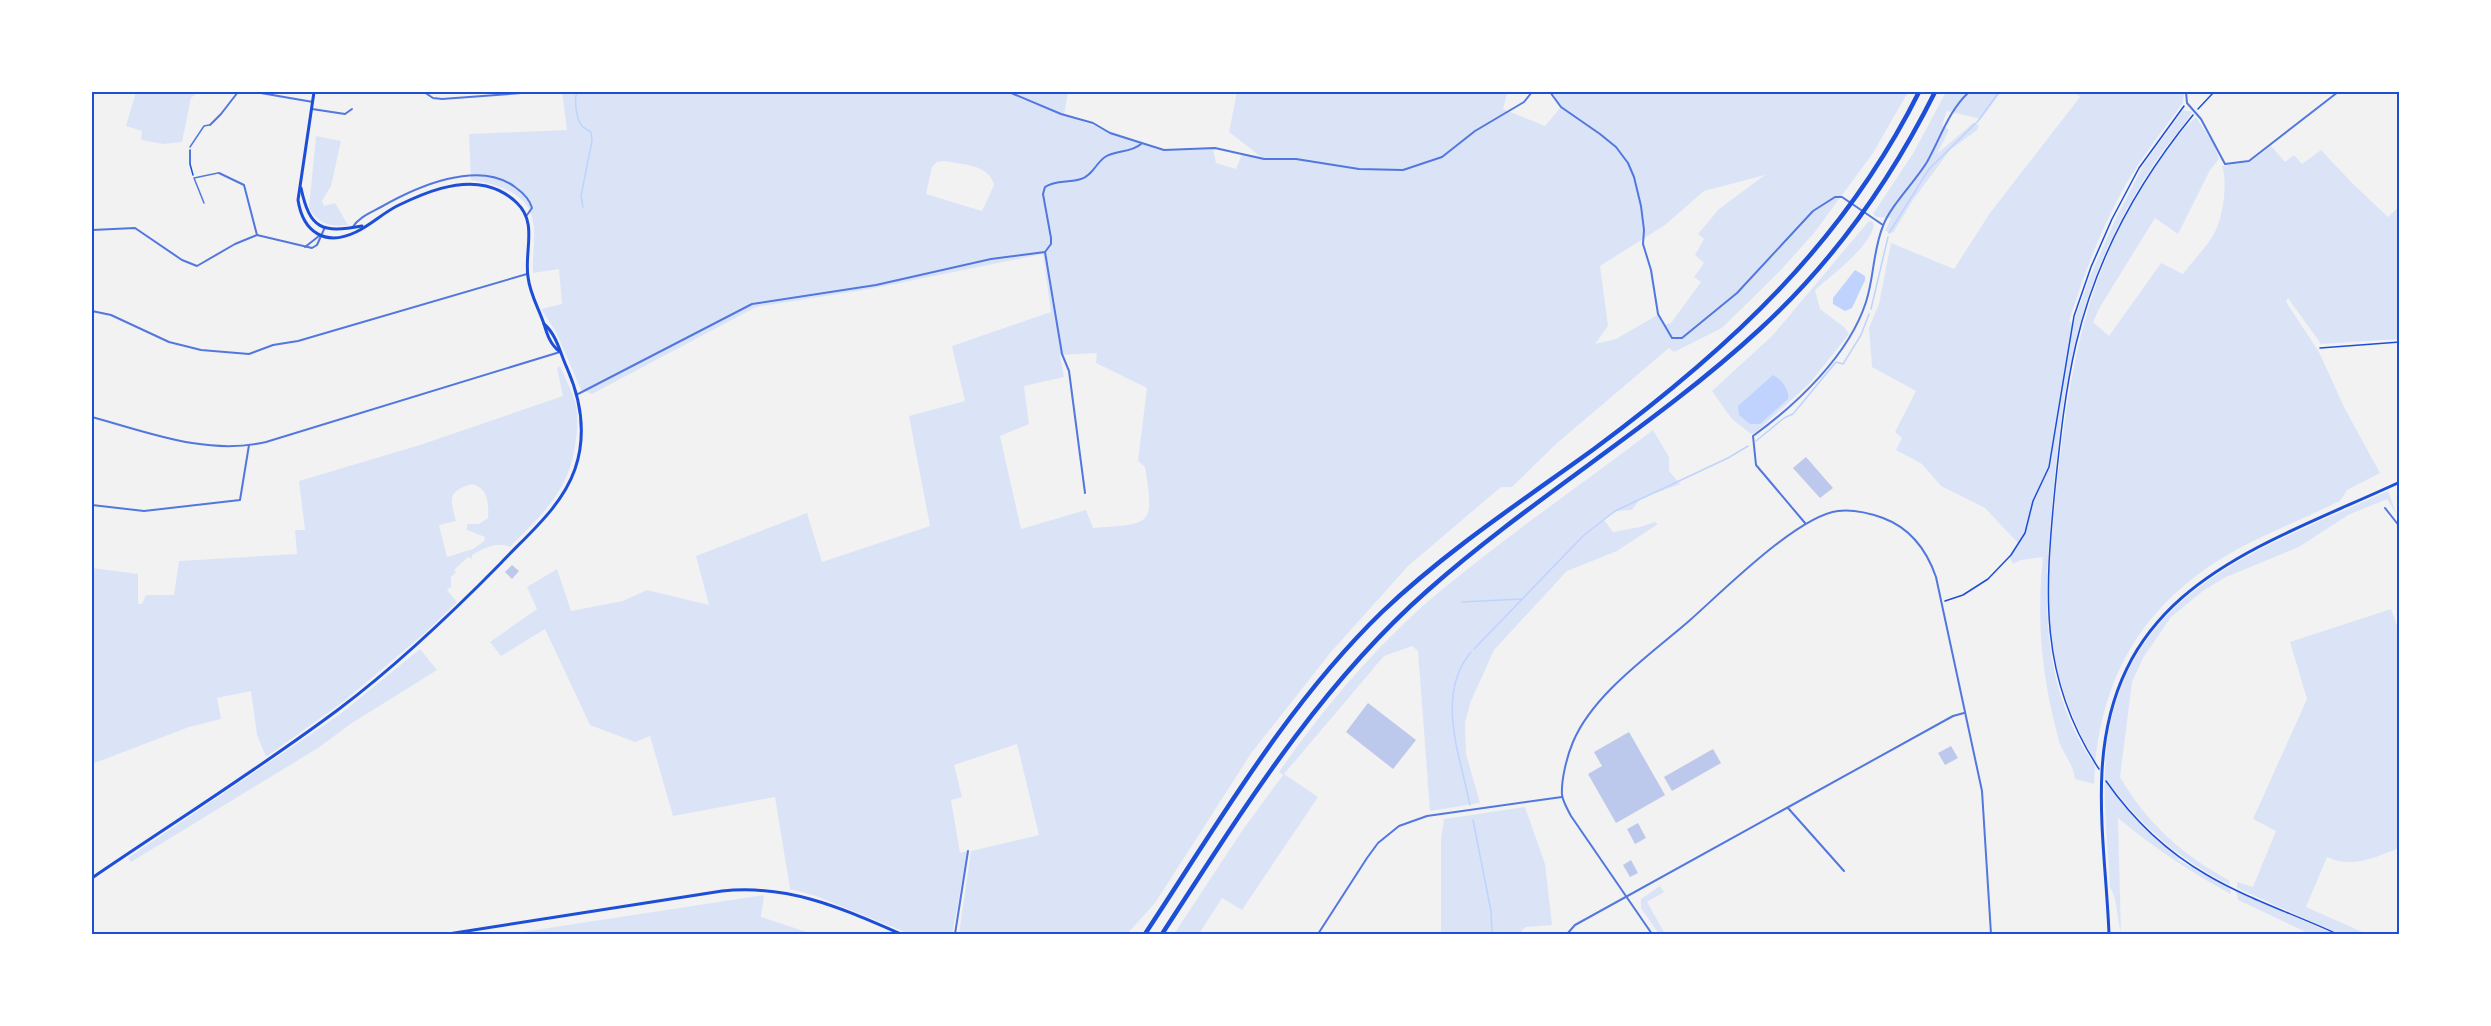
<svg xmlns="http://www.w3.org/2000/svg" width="2491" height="1026" font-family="'IBM Plex Sans',sans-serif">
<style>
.green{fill:#dbe4f7;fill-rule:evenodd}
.water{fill:#bfd3fe}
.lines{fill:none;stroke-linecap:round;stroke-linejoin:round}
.stream{stroke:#bfd3fe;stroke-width:1.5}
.building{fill:#bdc9ec}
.path{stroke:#1d4ed8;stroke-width:1.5}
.service{stroke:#5277de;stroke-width:1.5}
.minor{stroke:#5277de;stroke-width:2}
.secondary{stroke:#1d4ed8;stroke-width:3}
.motorway{stroke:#1d4ed8;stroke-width:4.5}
.neatline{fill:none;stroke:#1d4ed8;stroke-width:2}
</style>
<rect width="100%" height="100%" fill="#f2f2f2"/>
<g class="green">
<path d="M136 92H198L191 98 182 142 163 144 141 140 142 131 126 126Z"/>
<path d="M562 92H1068L1064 115 1164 150 1213 149 1216 163 1236 169 1242 154 1260 156 1229 132 1237 92H1494L1507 94 1503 109 1545 126 1560 108 1553 92H1908L1873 153 1814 233 1780 271 1722 328 1674 352 1669 348 1556 444 1512 487H1501L1408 566 1331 652 1252 752 1155 903 1127 934H959L971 851 1039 835 1017 744 954 765 962 797 951 800 960 853 968 851 952 934H910L816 896 790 889 775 797 673 816 650 736 635 742 590 725 545 629 501 656 490 642 537 609 527 587 557 569 571 611 623 601 647 590 709 605 696 556 807 513 822 562 930 526 909 416 965 401 952 346 1051 312 1043 254 870 289 756 307 592 394 581 390 556 332 541 309 562 304 559 269 533 273C532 257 536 238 533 221 528 192 496 184 471 180L469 134 567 130ZM945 161C963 165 989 164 994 185L982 211 926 194 932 167 937 162ZM1765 175 1719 209 1698 234 1704 239 1695 255 1704 263 1694 277 1701 282 1671 323 1663 325 1659 314 1616 339 1595 344 1608 326 1600 266 1665 225 1704 191ZM1097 353 1096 363 1147 388 1138 461 1145 467C1155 528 1151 523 1093 528L1086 510 1021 529 1000 436 1029 424 1024 386 1064 377 1060 355Z"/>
<path d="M1946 92H2001L1981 119 1947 111 1942 125 1949 130 1937 154 1973 123 1979 125 1977 130 1950 150 1913 200 1893 233 1885 231 1891 218 1877 217 1873 214 1914 152Z"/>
<path d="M2075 92H2184L2183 103C2166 126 2148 149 2132 174 2104 220 2085 271 2069 321L2073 324 2089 279 2115 220 2144 164 2183 110 2192 112C2184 126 2172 139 2162 152 2142 181 2125 211 2110 242 2074 319 2062 401 2054 485 2045 581 2035 676 2092 761L2094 760C2075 725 2060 690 2053 650 2044 598 2051 544 2056 492 2069 374 2084 275 2151 174 2164 153 2178 133 2196 117L2214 145 2219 159 2210 170 2178 234 2155 218 2100 307 2093 322 2109 336 2161 263 2183 274C2193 260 2207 247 2215 232 2223 217 2228 181 2222 166L2250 162 2271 146 2285 162 2294 155 2302 164 2321 150 2352 183 2388 217 2399 207V339L2321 344 2288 298 2286 302 2319 352 2345 409 2380 473 2347 490 2340 501C2301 520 2261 535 2224 557 2138 609 2098 684 2094 784L2075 779C2074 765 2063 754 2059 741 2042 678 2036 622 2043 557L2021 560 2013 564 2009 556 2018 543 1985 508 1941 486 1922 464 1896 450 1902 438 1895 432 1916 391 1872 367 1869 328 1879 304 1891 243 1954 269 1990 213 2080 97Z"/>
<path d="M316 136 341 141 331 186 322 201 324 206 335 203 348 225C330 227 318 224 309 208Z"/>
<path d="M1872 221 1874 225C1870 247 1832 275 1815 290L1820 309 1844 327 1849 334 1809 384 1756 432 1751 434 1732 419 1712 391 1772 336 1868 222Z"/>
<path d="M560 366C565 378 571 389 575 401 579 416 577 432 575 447 567 494 541 515 510 547 495 541 485 548 472 555V559L468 557 454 570 456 572 451 577V587L447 590 457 602 425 633 344 701 266 757 257 735 251 691 217 698 221 719 189 727 92 764V568L138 574V604H142L146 595H174L179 561 297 554 295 530H305L299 481 420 445 563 396 557 368ZM472 484C488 488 489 504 488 518L479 524H467V530L485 537 484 541 473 549 447 557 439 525 456 521C450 499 447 491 472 484Z"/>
<path d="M1653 430 1669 457V471L1680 484 1640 499 1632 510 1617 511 1604 520 1613 532 1640 527 1655 522 1658 524 1617 551 1567 571 1494 650 1471 701 1465 723 1466 754 1480 803 1430 811 1418 651 1412 646 1384 656 1284 774 1318 797 1242 910 1222 898 1199 934H1174L1242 831 1283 775 1279 772C1323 709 1374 648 1432 598 1503 538 1580 486 1653 430Z"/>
<path d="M2388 491 2397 515 2387 499 2348 515 2299 547 2226 577 2204 590 2171 617 2143 658 2132 682 2120 777C2146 822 2183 856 2229 880L2230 885C2181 861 2141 826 2109 783L2107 784 2136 820 2179 858 2178 860 2230 888 2231 894C2191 873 2153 847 2118 818L2121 932C2117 920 2117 896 2110 888 2108 844 2102 799 2106 755 2121 591 2260 549 2388 491Z"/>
<path d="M2391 609 2400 634 2399 848C2376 857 2352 869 2327 857L2306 907 2367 934H2339L2237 888V882L2253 887 2276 831 2253 819 2307 699 2290 642Z"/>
<path d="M420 649 437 670 352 723 318 748 131 862 128 858 339 715Z"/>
<path d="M1525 807 1545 864 1552 925 1526 927 1522 930V934H1441V839L1444 819Z"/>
<path d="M1660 886 1664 892 1647 902 1665 934H1659L1641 908V899Z"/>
<path d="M2236 891 2334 934H2310L2238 900Z"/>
<path d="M764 895 761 917 813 934H509Z"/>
</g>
<g class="water">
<path d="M1855 270 1865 276V280L1852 308 1845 311 1833 304V298Z"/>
<path d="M1773 375C1781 379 1790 390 1788 399L1760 424H1750L1739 415 1738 406Z"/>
</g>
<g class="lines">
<g class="stream">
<path d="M577 92C574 100 576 119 582 126 585 129 588 130 591 132L592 141 581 196 583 207"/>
<path d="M1889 233 1929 169 1978 121 1999 92"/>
<path d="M1871 309 1888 237"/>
<path d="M1756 441 1784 418 1793 414 1836 362 1843 364 1861 335 1869 314"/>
<path d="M1462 602 1521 599"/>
<path d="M1474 649 1584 535 1615 511 1728 458 1748 446"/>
<path d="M1470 805C1460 755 1435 695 1471 652"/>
<path d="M1473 820 1491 911 1492 934"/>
</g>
</g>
<g class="building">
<path d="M1806 457 1833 488 1820 498 1793 468Z"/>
<path d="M512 565 519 571 512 579 505 572Z"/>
<path d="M1368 703 1416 740 1393 769 1346 732Z"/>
<path d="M1629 732 1665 795 1616 823 1588 774 1602 766 1594 752Z"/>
<path d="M1951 746 1958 758 1945 765 1938 753Z"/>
<path d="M1713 749 1721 763 1672 791 1664 777Z"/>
<path d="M1638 823 1646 838 1635 844 1627 829Z"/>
<path d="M1631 860 1638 873 1630 877 1623 865Z"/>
</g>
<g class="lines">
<g class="path">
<path d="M2198 109 2214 92"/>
<path d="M190 150V164L193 175"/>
<path d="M2320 348 2400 342"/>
<path d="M1945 601 1963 595 1988 579 2011 555 2025 533 2033 501 2049 467 2074 316 2091 267 2112 219 2139 168 2184 106"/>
<path d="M2099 769C2038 677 2045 592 2055 488 2060 440 2065 391 2076 344 2096 259 2138 182 2193 115"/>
<path d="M2106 781C2132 818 2167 852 2207 875 2248 899 2294 914 2337 934"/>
</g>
<g class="service">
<path d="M190 147 204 126 209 125"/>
<path d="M204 203 194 178 218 173"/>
</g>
<g class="minor">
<path d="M255 92 313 102"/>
<path d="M424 92 433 98 442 99 535 92"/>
<path d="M1009 92 1061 114 1093 123 1110 133 1164 150 1215 148 1264 159H1296L1359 169 1403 170 1442 157 1475 131 1524 102 1532 92"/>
<path d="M1550 92 1561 107 1600 134 1616 147 1628 163 1634 177 1641 206 1644 230 1643 244 1651 270 1658 314 1672 338H1682L1737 293 1813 211 1835 197H1842L1883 225"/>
<path d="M2186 92 2187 103 2201 119 2225 164 2249 161 2338 92"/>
<path d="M312 109 345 114 352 109"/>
<path d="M210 125 221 114 238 92"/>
<path d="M219 173 244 185 257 235"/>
<path d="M352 228C359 217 370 213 381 207 416 187 478 159 515 187 522 192 530 200 532 208L527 215"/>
<path d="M92 230 135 228 182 260 197 266 235 244 257 235 312 248 317 245 325 227"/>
<path d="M305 247 319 236"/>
<path d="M1045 252 1062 354 1069 371 1085 493"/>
<path d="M92 311 111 315 169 342 201 350 249 354 273 345 298 341 527 274"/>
<path d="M578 394 752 304 876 285 991 259 1045 252 1051 244V238L1043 194 1045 187C1055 180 1069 183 1081 179 1093 175 1096 163 1105 157 1116 150 1131 153 1141 144"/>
<path d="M92 417C147 432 207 456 266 442L560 352"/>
<path d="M92 505 144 511 240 500 249 445"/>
<path d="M2385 508 2400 527"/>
<path d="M1805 523 1756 465 1753 436C1797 404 1849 355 1866 302 1874 278 1873 250 1883 226 1890 206 1915 182 1927 162 1940 139 1949 110 1969 92"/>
<path d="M1788 808 1844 871"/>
<path d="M955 934 968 851"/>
<path d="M1318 934 1367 858 1378 843 1399 826 1427 816 1562 797"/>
<path d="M1567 934 1575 925 1953 716 1964 713"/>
<path d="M1652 934 1571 816C1568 810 1563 802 1562 795 1561 780 1567 756 1573 742 1593 694 1651 654 1689 621 1722 592 1797 516 1838 511 1854 509 1869 513 1883 518 1910 528 1927 551 1936 577L1982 791 1991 934"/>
</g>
<g class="secondary">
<path d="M314 92 298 200C303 232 325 247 356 232 371 225 384 212 399 205 424 193 457 179 486 186 498 189 508 194 517 203 538 223 524 251 528 277 530 294 538 307 544 324 547 334 550 344 559 351"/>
<path d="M301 188C310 230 322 233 362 226"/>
<path d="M92 878C174 822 259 769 339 709 396 666 449 616 500 564 527 535 562 507 575 469 587 434 581 400 567 368 560 353 557 335 544 324"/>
<path d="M448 934 722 891C789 884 841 908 901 934"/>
<path d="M2109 934C2107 881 2099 825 2102 771 2112 587 2257 548 2400 482"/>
</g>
<g class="motorway">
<path d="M1145 934C1218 824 1286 705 1382 612 1446 551 1522 501 1594 449 1729 349 1843 244 1919 92"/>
<path d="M1162 934C1241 813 1317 688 1427 591 1533 497 1656 425 1760 329 1833 262 1891 180 1935 92"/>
</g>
</g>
<rect width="2491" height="1026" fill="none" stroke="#ffffff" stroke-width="186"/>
<rect x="93" y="93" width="2305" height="840" class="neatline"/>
</svg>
